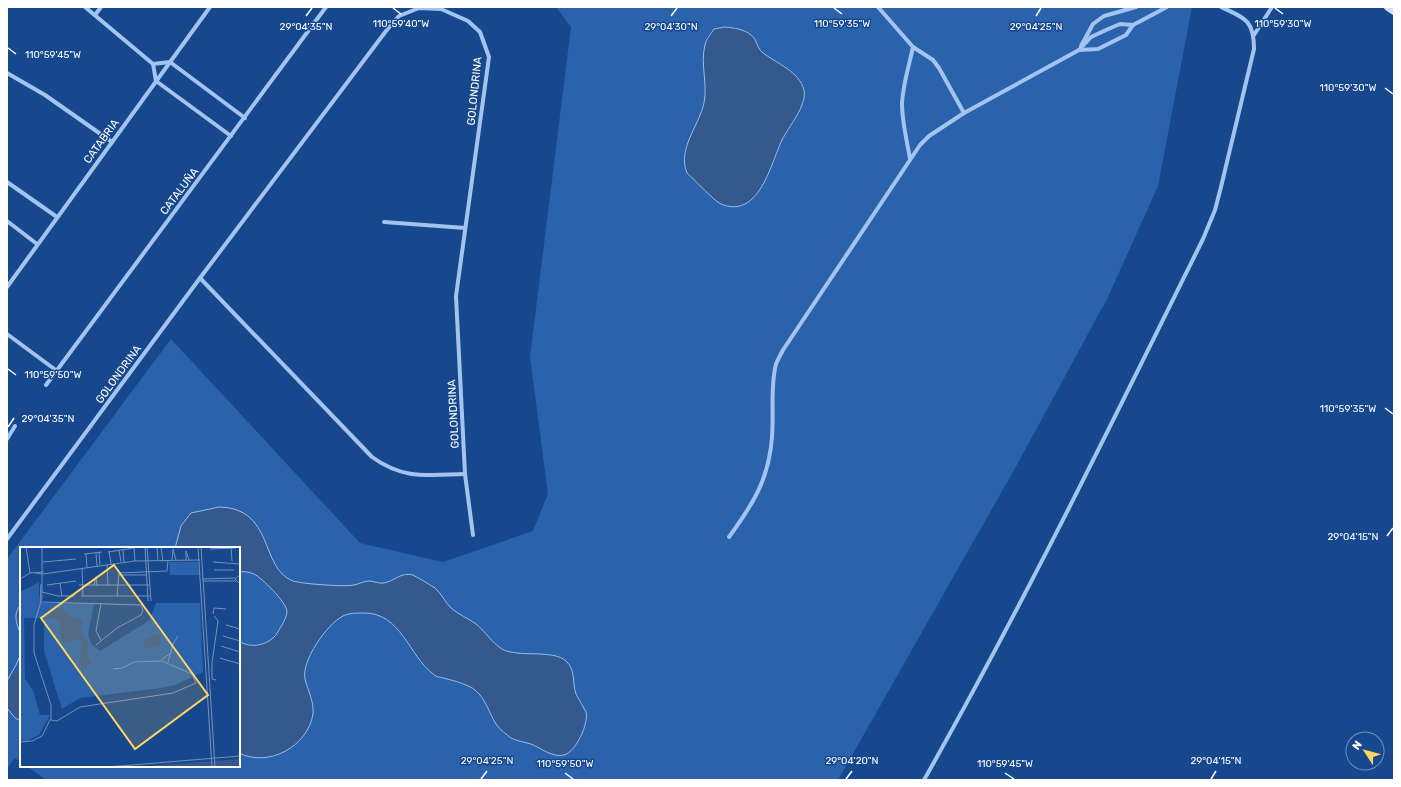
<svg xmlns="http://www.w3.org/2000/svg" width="1401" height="787" font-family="Rubik,sans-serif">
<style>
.green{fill:#2a62ac}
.water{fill:#35598c;stroke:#96bef2}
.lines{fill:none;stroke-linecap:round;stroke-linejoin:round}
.minor{stroke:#a3c4ef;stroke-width:4}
.secondary{stroke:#d1e2fa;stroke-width:8}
.ticks{fill:none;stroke:#fff;stroke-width:1.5}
.labels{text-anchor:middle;stroke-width:3;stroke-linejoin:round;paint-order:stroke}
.street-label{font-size:11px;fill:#fff;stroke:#17488e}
.inset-road{fill:none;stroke:#7491bb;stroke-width:1}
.view{fill:#ffd561;fill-opacity:0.15;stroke:#ffd561;stroke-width:2}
.inset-edge{fill:none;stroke:#fff;stroke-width:2}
.ticks-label{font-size:10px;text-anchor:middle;fill:#fff;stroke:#17488e;stroke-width:3;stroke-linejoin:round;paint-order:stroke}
</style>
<rect width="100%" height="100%" fill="#17488e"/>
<path class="green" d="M556 7H1192L1158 186 1108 297 1018 463 838 780H46L27 766H239V548H21V762L15 758 7 768V559L171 339 360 543 443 562 533 531 548 494 530 357 571 27Z"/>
<g class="water">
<path d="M725 27C734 28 744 29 751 35 757 39 757 48 762 52 777 64 799 71 804 90 807 106 789 126 782 140 771 163 759 220 721 204 714 201 694 179 687 173 677 149 699 126 704 103 708 84 700 64 705 45 706 39 711 34 714 29Z"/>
<path d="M219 507C275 508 259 568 293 581 303 584 344 587 354 585 359 584 364 581 369 581 374 581 379 584 384 583 395 581 400 572 413 575 415 576 420 579 422 580 426 583 431 585 435 588 441 593 445 602 451 608 459 615 468 618 476 624 485 631 492 643 502 649 518 658 553 649 566 661 576 670 572 683 576 694 579 700 583 706 586 712 589 723 576 752 564 755 553 758 541 748 531 744 524 742 517 741 511 738 506 734 500 730 496 724 489 713 486 699 475 690 471 686 453 680 447 679 442 677 437 678 433 674 409 656 401 612 363 613 356 613 349 613 343 616 327 624 301 661 305 679 308 691 314 701 313 714 308 746 269 768 239 753V641C249 648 264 646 273 638 277 635 279 629 282 625 284 621 287 616 287 611 286 602 262 578 254 574 250 572 243 571 239 572V548H175L181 526 191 513Z"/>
<path d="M21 604V636C17 623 12 616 21 604Z"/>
<path d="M21 654V721L15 718 7 708V681L16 665Z"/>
</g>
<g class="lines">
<g class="minor">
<path d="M85 7 153 64 156 81 231 136"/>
<path d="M878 7 913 47 933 60 939 68 964 113"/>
<path d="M95 15 101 7"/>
<path d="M1254 35 1272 7"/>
<path d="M1081 46 1093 24 1104 16 1136 7"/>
<path d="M1079 50 1098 49 1126 35 1133 25 1167 7"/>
<path d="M153 64 170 62 245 118"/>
<path d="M7 73 45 95 112 142"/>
<path d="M910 159C907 141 902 122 902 103 903 84 909 66 913 47"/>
<path d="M7 182 57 217"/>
<path d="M7 221 37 244"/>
<path d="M384 222 465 228"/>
<path d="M200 278 372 457C404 480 427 475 465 474"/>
<path d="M7 287 210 7"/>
<path d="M7 334 57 371"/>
<path d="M46 385 326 7"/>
<path d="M7 439 15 426"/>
<path d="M729 537C753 504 769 479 772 437 774 413 770 387 776 364 778 359 781 354 783 350L920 145 929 136 964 113 1079 50 1091 37 1106 30 1120 24 1133 25"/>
<path d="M7 539 200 278 386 31 399 16 419 8 441 9 468 21 480 32 489 57 456 296 465 474 473 535"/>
<path d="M924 780C1024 603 1113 421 1203 239L1215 210 1221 187 1254 49C1254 20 1245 18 1221 7"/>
</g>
<path class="secondary" d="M1388 7 1394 11"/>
</g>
<path class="ticks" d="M393 8 401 14M834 8 842 14M1275 8 1283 14M306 16 312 8M671 16 677 8M1036 16 1041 8M8 48 16 54M1385 88 1393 94M8 369 16 375M1385 408 1393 414M8 427 14 418M1387 536 1393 528M565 773 573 779M1005 773 1014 779M481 779 487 771M846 779 852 771M1211 779 1216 771"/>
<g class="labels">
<g class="street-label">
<text transform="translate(474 91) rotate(-84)" y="4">GOLONDRINA</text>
<text transform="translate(101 141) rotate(-54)" y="4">CATABRIA</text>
<text transform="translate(179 191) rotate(-53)" y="4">CATALUÑA</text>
<text transform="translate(118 374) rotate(-54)" y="4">GOLONDRINA</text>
<text transform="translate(453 414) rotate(-93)" y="4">GOLONDRINA</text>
</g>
</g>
<g transform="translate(20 547)">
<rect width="220" height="220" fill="#17488e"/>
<path d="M149 15H178L179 28H150ZM19 35V56L74 57 68 88 71 97 80 104 130 73 136 56H180L183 125 155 138 141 141 60 151 42 162 24 104V71H4L5 132 13 143 20 168H30L19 188 7 194 0 193V45Z" fill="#2a62ac"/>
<path d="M37 61H42L51 71H59L63 75 60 85 68 96 67 109 71 115 67 121 62 122 60 116 62 94 56 91 47 96 42 95 39 74 28 70 29 66ZM137 87 141 89 140 99 125 101 124 93ZM220 212V218L199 220H114Z" fill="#35598c"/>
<path class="inset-road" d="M6 0 10 26M125 0 128 54M127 0 131 54M137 0 138 14M141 0 143 14M178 0 192 220M181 0 195 220M211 1 212 14M190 2 216 1M99 3 101 15M103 3 104 15M89 4 91 17M79 5 80 18M88 5 114 1 115 14M76 6 77 19M64 7 82 5M66 7 67 20M152 13 153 2 156 13M166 13V4L169 13M23 15 56 12M193 15 220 17M87 17 88 38M62 21 63 49M194 23H214M15 26 23 27 115 14 180 13M99 28H126M220 28 215 32 220 37M0 32 10 26 24 25M182 32 215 31M183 34H216M40 36 42 49M27 38 56 34M59 38H129M74 38 76 30 77 38M22 45 38 49H55M61 49H130M97 49 99 26 147 24 148 13M21 55 121 58 123 63 121 68 97 81 76 98M20 56 21 37M193 67 194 61 206 62M194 69 198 74 192 116V132L196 133M206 78 220 82M203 89 220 94M81 93 76 84 81 56M201 99 220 105M200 111 220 117M141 113 151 106M148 115 153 97 158 89M31 173 37 174 60 160 153 146 176 136 172 127 142 114 114 115 102 121 93 122M0 195 12 194 22 189 31 171V158L14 106V78L22 51V0M88 220 220 209"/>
<path class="view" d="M94 18 188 148 115 202 21 71Z"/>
<rect width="220" height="220" class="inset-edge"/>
</g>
<g class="ticks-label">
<text x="1283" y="27">110°59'30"W</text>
<text x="401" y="27">110°59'40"W</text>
<text x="842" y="27">110°59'35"W</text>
<text x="306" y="30">29°04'35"N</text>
<text x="671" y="30">29°04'30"N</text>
<text x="1036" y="30">29°04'25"N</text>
<text x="53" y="58">110°59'45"W</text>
<text x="1348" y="91">110°59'30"W</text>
<text x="53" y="378">110°59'50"W</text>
<text x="1348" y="412">110°59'35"W</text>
<text x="48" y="422">29°04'35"N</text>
<text x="1353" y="540">29°04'15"N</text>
<text x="487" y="764">29°04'25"N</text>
<text x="852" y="764">29°04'20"N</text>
<text x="1216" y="764">29°04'15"N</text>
<text x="565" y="767">110°59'50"W</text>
<text x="1005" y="767">110°59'45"W</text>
</g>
<rect width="1401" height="787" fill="none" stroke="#ffffff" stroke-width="16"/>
<g transform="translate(1365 751) rotate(306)"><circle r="19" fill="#17488e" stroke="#7491bb"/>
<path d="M0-3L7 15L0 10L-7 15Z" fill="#ffd561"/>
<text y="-6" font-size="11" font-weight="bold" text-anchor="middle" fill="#ffffff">N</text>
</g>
</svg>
